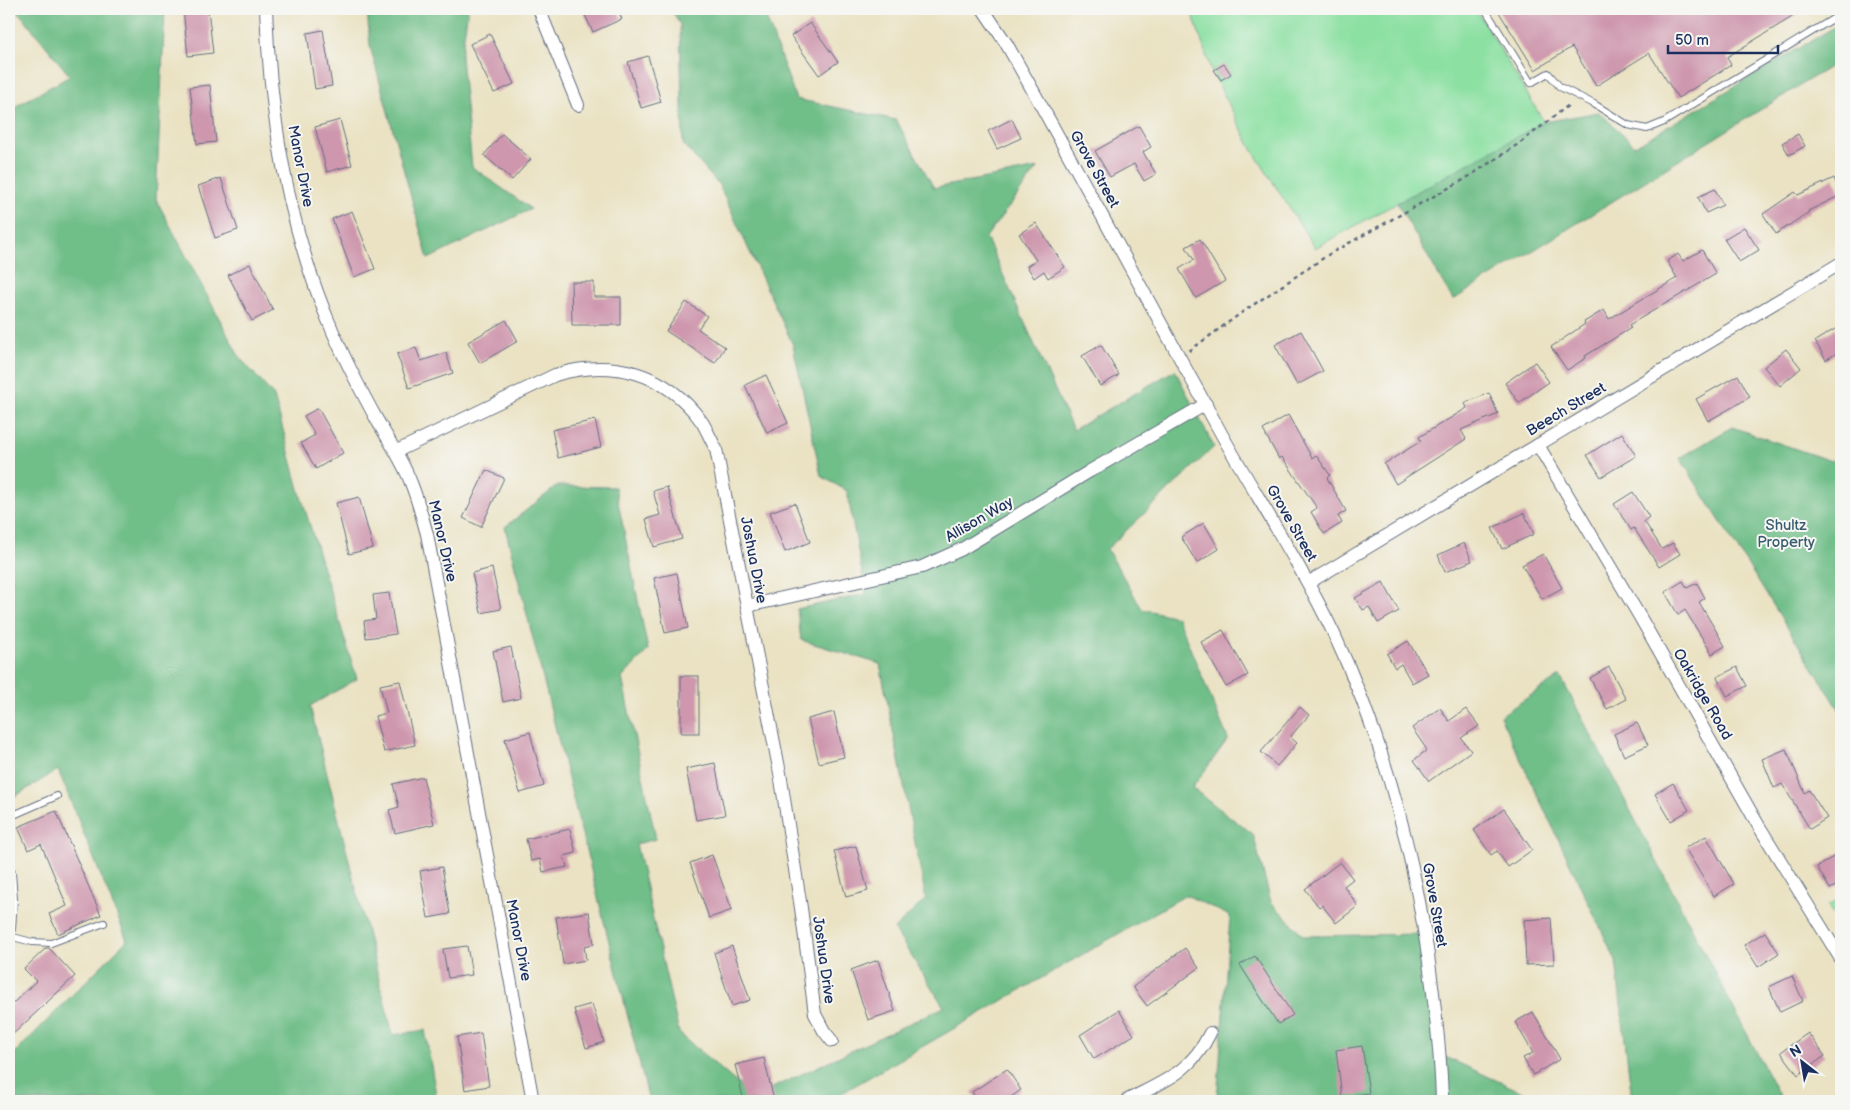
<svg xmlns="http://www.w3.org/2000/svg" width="1850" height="1110" font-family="'Balsamiq Sans',sans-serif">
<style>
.green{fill:#8be0a2;stroke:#538880}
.forest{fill:#70be88;stroke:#467673}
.building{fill:#ce97ad}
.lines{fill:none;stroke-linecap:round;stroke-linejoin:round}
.service-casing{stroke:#636e81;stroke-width:8}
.minor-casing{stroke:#636e81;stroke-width:14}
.path{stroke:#636e81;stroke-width:2.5;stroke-dasharray:4 4;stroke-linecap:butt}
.service{stroke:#fff;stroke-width:6}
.minor{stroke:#fff;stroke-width:12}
.labels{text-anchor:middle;stroke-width:4;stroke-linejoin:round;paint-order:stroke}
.street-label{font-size:15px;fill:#1b2f5e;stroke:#f6f6f2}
.park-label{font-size:15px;fill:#375b6f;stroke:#f6f6f2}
</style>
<rect width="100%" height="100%" fill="#f6f6f2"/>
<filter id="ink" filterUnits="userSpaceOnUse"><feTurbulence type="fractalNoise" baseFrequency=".02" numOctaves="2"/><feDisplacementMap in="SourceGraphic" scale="10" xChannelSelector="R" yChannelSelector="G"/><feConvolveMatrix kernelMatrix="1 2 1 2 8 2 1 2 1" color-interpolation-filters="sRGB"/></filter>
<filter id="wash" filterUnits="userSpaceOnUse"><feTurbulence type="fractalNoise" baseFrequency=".0096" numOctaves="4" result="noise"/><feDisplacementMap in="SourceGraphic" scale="20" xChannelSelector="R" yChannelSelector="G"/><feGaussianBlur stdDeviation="1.12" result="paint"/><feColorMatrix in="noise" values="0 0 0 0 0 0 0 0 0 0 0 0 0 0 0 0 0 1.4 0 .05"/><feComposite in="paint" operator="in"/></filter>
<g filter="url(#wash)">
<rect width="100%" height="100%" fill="#eae2c3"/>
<g class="green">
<path d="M1191 9H1476L1544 122 1315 248 1253 151 1211 70Z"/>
<path d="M1841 898V927L1828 906Z"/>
</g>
<g class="forest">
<path d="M16 9H165L156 199 240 358 274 396 300 493 357 679 310 706 393 1035 425 1030 437 1101H9V1059L127 940 58 770 9 800V110L70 76Z"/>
<path d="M367 9H468L461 57 472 167 531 209 428 259 370 46Z"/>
<path d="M671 9H763L796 99 896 120 934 188 1038 168 986 237 1073 430 1175 370 1214 447 1107 549 1142 609 1177 617 1228 739 1192 788 1253 834 1271 902 1304 936 1425 934 1441 1055 1542 1101H1217L1230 916 1186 895 828 1101H649L505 527 557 486 615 487 648 650 622 678 656 839 636 844 679 1033 753 1097 944 1007 894 929 926 899 880 664 801 640 797 609 866 594 847 491 821 476 793 345 719 185 683 144 680 24Z"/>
<path d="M1841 23V60L1453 300 1397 203 1544 122 1599 112 1635 146Z"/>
<path d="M1732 427 1831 461 1841 455V712L1680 458Z"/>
<path d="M1560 676 1581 716 1782 1101H1632L1616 961 1500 716Z"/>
</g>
<g id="blocks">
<g class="building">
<path d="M183 9H208L213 53 188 56Z"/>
<path d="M582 9H617L622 19 593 32Z"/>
<path d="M1497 9H1805L1727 57 1731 65 1678 98 1649 53 1596 86 1572 47 1535 70Z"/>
<path d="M810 23 838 62 819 75 791 36Z"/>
<path d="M323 30 332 86 315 89 307 33Z"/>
<path d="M490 34 514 84 494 93 470 44Z"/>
<path d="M648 56 661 102 641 108 628 62Z"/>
<path d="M1224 64 1231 74 1221 80 1214 70Z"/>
<path d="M210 85 216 142 197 144 190 87Z"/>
<path d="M1012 119 1021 138 997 149 988 131Z"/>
<path d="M340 120 352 165 327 172 315 127Z"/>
<path d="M1139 126 1151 147 1143 152 1156 174 1144 181 1134 164 1110 177 1095 151Z"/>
<path d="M502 134 531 159 512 180 484 155Z"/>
<path d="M1798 134 1805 146 1789 155 1782 143Z"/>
<path d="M221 178 238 230 215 238 198 186Z"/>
<path d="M1834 178 1841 195 1808 211 1809 212 1776 234 1763 214 1795 192 1798 195Z"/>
<path d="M1715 189 1723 205 1706 213 1698 197Z"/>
<path d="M352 211 375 269 354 277 332 219Z"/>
<path d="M1036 223 1065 267 1048 278 1044 271 1034 278 1027 266 1036 260 1019 234Z"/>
<path d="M1744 227 1759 250 1739 262 1724 239Z"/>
<path d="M1200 239 1225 281 1196 298 1179 269 1194 260 1186 247Z"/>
<path d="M1702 250 1716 274 1629 325 1631 328 1585 356 1586 358 1567 370 1551 347 1585 324 1584 322 1604 310 1609 319 1677 278 1667 261 1678 254 1683 261Z"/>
<path d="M250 264 273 310 252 321 228 275Z"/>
<path d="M571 282H594V297H621V325H572Z"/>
<path d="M686 302 707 316 698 329 725 347 715 363 666 331Z"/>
<path d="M506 320 518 341 480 363 468 342Z"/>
<path d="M1835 329 1841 339V350L1826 360 1815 341Z"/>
<path d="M1301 331 1323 371 1297 385 1275 345Z"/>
<path d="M1101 345 1119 375 1100 386 1082 356Z"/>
<path d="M416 348 421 361 446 353 453 373 409 388 397 354Z"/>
<path d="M1786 349 1801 368 1780 386 1764 367Z"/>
<path d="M1535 362 1549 382 1519 403 1505 383Z"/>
<path d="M766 375 788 423 767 433 745 385Z"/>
<path d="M1738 375 1750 397 1708 421 1696 399Z"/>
<path d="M1489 393 1498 414 1461 430 1466 439 1396 484 1384 464 1421 441 1419 437 1467 408 1465 403Z"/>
<path d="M318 408 343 453 316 469 301 443 315 435 304 416Z"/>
<path d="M1288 415 1312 458 1316 455 1330 475 1327 478 1346 511 1338 516 1342 523 1324 534 1311 512 1317 508 1282 457 1279 459 1263 430Z"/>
<path d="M595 420 601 447 558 458 552 430Z"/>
<path d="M1622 433 1636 456 1601 477 1587 455Z"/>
<path d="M486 470 504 478 481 527 463 518Z"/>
<path d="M667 487 682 539 654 547 646 519 660 515 653 491Z"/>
<path d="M1633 492 1649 517 1644 521 1662 549 1673 543 1680 554 1659 567 1634 528 1631 530 1614 504Z"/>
<path d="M359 497 373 548 349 554 336 503Z"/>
<path d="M795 503 810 542 785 552 770 512Z"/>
<path d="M1524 513 1534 534 1502 549 1492 528Z"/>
<path d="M1204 523 1219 549 1197 563 1181 537Z"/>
<path d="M1464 543 1472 561 1445 572 1438 555Z"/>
<path d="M1543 554 1562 588 1542 599 1522 565Z"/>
<path d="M492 568 501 609 481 613 472 573Z"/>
<path d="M677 573 688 628 665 633 654 578Z"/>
<path d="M1683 581 1687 588 1697 583 1705 598 1699 602 1725 646 1712 654 1685 610 1678 615 1665 592Z"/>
<path d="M1383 582 1399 611 1378 623 1369 607 1363 610 1355 598Z"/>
<path d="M389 593 396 634 366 638 364 621 376 619 373 595Z"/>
<path d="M1223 630 1248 675 1226 687 1201 642Z"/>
<path d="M1408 641 1428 674 1412 683 1401 664 1395 668 1387 654Z"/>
<path d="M511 647 521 698 503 702 493 651Z"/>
<path d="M1609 667 1626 699 1607 709 1590 678Z"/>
<path d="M1737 667 1747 686 1727 696 1717 677Z"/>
<rect x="681" y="676" width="18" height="57"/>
<path d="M400 681 415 745 384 752 375 716 387 713 380 685Z"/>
<path d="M1300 707 1309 715 1290 737 1297 743 1277 766 1261 752Z"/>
<path d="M1440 708 1449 721 1466 709 1479 726 1461 738 1471 751 1429 781 1414 760 1427 750 1412 728Z"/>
<path d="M834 712 844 757 819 763 808 719Z"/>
<path d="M1637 723 1648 745 1624 756 1614 734Z"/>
<path d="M530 732 544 786 520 793 505 739Z"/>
<path d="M1786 749 1805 793 1809 790 1827 818 1810 829 1782 784 1774 788 1762 759Z"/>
<path d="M715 763 725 815 696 820 686 769Z"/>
<path d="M423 777 434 824 395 833 389 810 399 807 393 784Z"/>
<path d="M1673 783 1689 810 1671 821 1655 794Z"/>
<path d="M1504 809 1532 850 1508 867 1497 851 1491 855 1474 830Z"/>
<path d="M56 811 101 915 58 934 49 914 67 906 41 844 28 850 18 827Z"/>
<path d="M570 829 576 853 564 856 567 867 543 872 540 859 531 861 526 839Z"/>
<path d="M1706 836 1734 884 1714 896 1685 848Z"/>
<path d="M856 846 868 891 846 897 834 851Z"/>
<path d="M1841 852V883L1830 889 1817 867Z"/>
<path d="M712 855 732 910 709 918 690 863Z"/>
<path d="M1340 862 1353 879 1344 886 1358 906 1336 923 1322 905 1319 907 1305 889Z"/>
<path d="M442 867 450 914 428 918 420 871Z"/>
<path d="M589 912 594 944 584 946 586 960 563 964 556 917Z"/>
<path d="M1551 918 1554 964 1526 965 1524 920Z"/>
<path d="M1765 932 1779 953 1758 967 1744 945Z"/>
<path d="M467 946 472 975 448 978 443 949Z"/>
<path d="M732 946 750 1000 732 1006 714 953Z"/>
<path d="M46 948H49L75 976 9 1038V1007L36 981 24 969Z"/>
<path d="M1185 948 1199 968 1147 1006 1133 987Z"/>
<path d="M1255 956 1293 1015 1278 1024 1240 965Z"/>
<path d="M878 960 895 1011 868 1020 851 970Z"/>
<path d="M1792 976 1803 1001 1780 1012 1769 987Z"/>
<path d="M592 1004 604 1042 586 1048 574 1009Z"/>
<path d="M1119 1010 1134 1035 1094 1059 1080 1035Z"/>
<path d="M1533 1012 1560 1059 1533 1075 1523 1058 1533 1053 1515 1022Z"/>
<path d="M481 1033 489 1086 465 1090 457 1037Z"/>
<path d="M1808 1033 1825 1056 1798 1075 1781 1052Z"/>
<path d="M1362 1046 1369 1093 1342 1097 1336 1050Z"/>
<path d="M764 1058 774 1101H744L735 1065Z"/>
<path d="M1007 1069 1021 1090 1005 1101H978L972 1092Z"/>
</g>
</g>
</g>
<g filter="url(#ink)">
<use href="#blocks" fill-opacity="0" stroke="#636e81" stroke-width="1"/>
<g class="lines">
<defs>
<g id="service">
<path d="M1485 9 1531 83 1548 73 1560 87 1594 104 1628 125 1647 129 1664 122 1841 14"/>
<path d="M9 817 57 796"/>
<path d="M9 936 32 942 51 943 104 923"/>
</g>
<g id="minor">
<path d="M266 9C270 119 289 231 333 332 346 362 361 391 377 420 389 441 403 461 411 483 418 500 422 517 427 534L533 1101"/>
<path d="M539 9 578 105"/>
<path d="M983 9 1006 43 1032 89C1096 204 1159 320 1222 435 1259 501 1301 565 1334 634 1386 745 1417 863 1432 985 1437 1024 1441 1062 1442 1101"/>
<path d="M1538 445 1640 617 1757 823 1841 959"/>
<path d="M397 451 555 375C612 358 666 372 702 422 707 430 711 440 716 449L780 773 801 908 815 1014 824 1031 832 1041"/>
<path d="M1308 583 1841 263"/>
<path d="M747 606 922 567 962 549 1090 471 1206 404"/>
<path d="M9 873 11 899 9 929"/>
<path d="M1126 1101C1162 1082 1191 1073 1210 1033"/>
</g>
</defs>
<use href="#service" class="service-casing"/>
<use href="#minor" class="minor-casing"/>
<path class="path" d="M1189 351 1244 311 1331 253 1465 179 1520 143 1570 104"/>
<use href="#service" class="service"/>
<use href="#minor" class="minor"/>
</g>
</g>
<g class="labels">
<g class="street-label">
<text transform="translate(301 166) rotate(79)" y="5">Manor Drive</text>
<text transform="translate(1095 169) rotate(61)" y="5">Grove Street</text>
<text transform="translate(1566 409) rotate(-31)" y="5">Beech Street</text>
<text transform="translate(979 519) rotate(-30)" y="5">Allison Way</text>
<text transform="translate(1292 523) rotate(60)" y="5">Grove Street</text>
<text transform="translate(443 541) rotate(77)" y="5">Manor Drive</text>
<text transform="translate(754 560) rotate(79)" y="5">Joshua Drive</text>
<text transform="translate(1703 694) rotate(60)" y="5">Oakridge Road</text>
<text transform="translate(1435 905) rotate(80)" y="5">Grove Street</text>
<text transform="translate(519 940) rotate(79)" y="5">Manor Drive</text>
<text transform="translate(824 960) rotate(82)" y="5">Joshua Drive</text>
</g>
<g class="park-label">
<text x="1786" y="530">Shultz<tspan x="1786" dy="17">Property</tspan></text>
</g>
</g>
<rect width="1850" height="1110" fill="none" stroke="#f6f6f2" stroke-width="30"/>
<g transform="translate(1802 1062) rotate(329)" stroke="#f6f6f2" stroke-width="4" paint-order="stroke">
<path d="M0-4L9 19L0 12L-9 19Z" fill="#1b2f5e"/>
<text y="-8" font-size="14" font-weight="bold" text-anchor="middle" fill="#1b2f5e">N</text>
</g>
<path d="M1668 45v8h110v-8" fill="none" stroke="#1b2f5e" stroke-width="2.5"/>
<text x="1675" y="45" font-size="15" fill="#1b2f5e" stroke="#f6f6f2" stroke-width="4" paint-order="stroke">50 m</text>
</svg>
